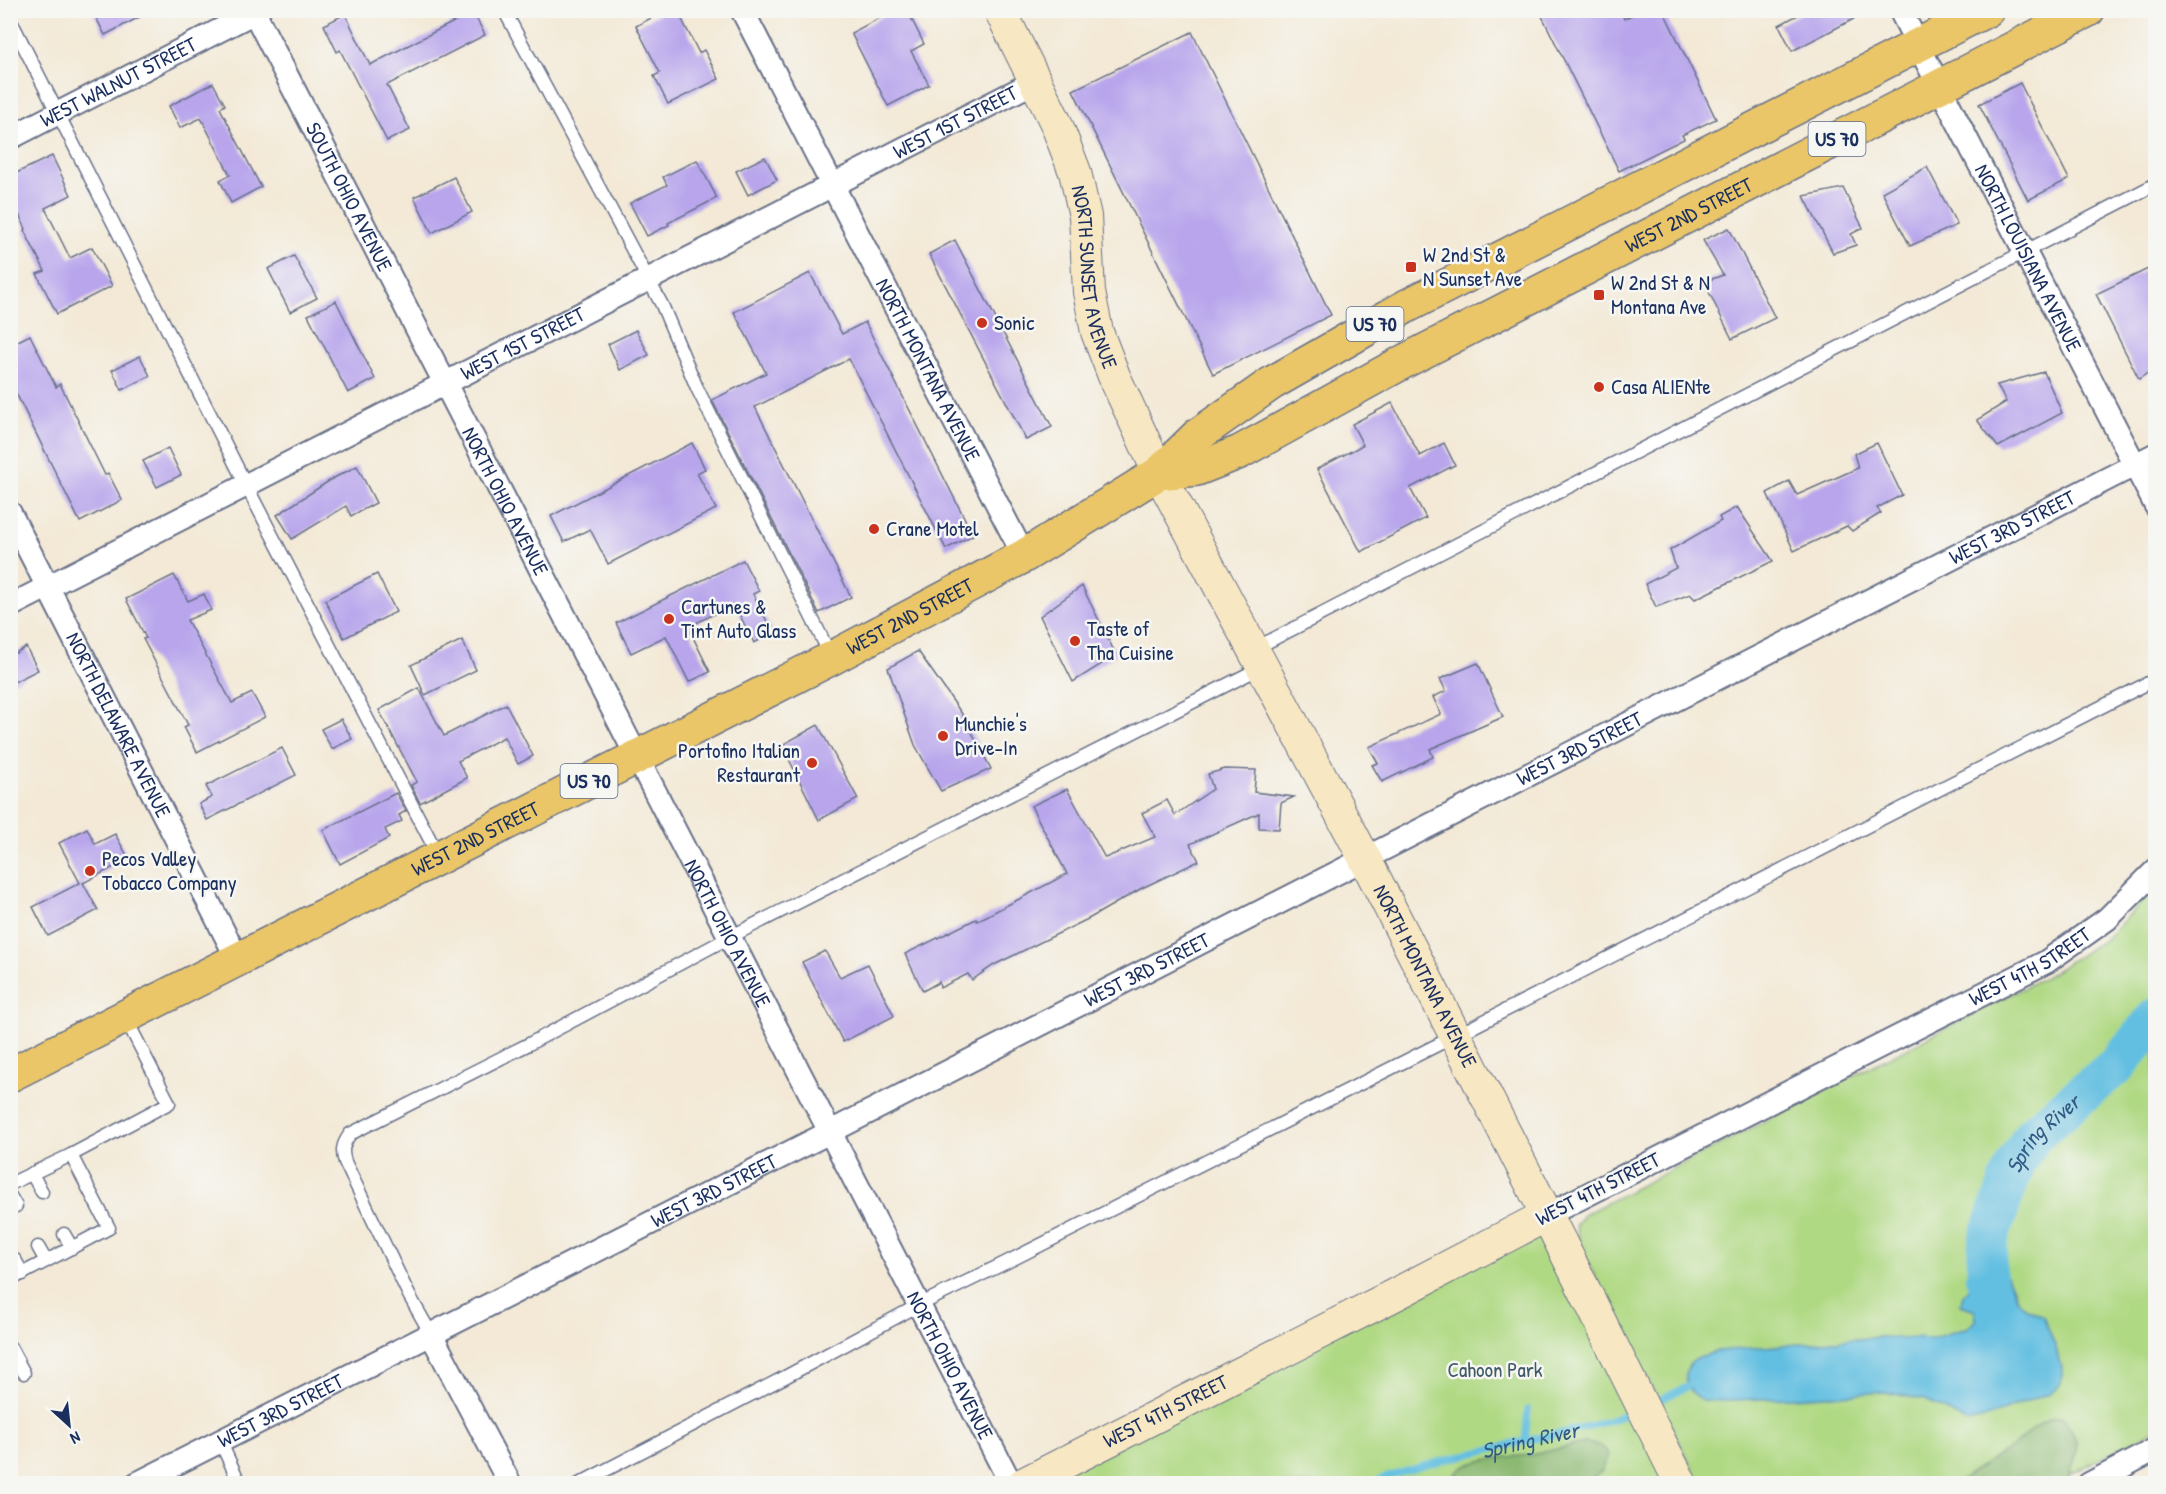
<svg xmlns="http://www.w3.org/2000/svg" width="2166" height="1494" font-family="'Patrick Hand',sans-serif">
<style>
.green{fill:#b0d984;stroke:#668471;stroke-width:1.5}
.forest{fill:#8cb972;stroke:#547468;stroke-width:1.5}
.water{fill:#63bfe1;stroke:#3f77a0;stroke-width:1.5}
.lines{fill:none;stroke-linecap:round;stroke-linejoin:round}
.stream{stroke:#63bfe1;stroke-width:7}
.river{stroke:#63bfe1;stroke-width:40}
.building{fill:#b8a5ec}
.lane-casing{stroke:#677088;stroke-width:15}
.street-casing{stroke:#677088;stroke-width:26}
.secondary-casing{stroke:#677088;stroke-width:34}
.primary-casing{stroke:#677088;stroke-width:36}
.lane{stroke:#fff;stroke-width:12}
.street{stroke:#fff;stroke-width:22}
.secondary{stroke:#f7e8c3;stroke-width:32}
.primary{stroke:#eac669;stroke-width:33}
.poi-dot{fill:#c8321e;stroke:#f6f6f2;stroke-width:2}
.labels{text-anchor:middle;stroke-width:5;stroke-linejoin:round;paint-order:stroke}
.shield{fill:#f6f6f2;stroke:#5d6b8a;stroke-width:1.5}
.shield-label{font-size:20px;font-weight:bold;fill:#1b2f5e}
.street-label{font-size:21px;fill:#1b2f5e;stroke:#f6f6f2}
.poi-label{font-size:21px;fill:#1b2f5e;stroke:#f6f6f2;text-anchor:start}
.park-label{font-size:21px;fill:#405a68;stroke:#f6f6f2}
.water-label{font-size:22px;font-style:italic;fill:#315a85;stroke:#f6f6f2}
</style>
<rect width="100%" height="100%" fill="#f6f6f2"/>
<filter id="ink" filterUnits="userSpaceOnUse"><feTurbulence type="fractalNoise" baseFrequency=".0167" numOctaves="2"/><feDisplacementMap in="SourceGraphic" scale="12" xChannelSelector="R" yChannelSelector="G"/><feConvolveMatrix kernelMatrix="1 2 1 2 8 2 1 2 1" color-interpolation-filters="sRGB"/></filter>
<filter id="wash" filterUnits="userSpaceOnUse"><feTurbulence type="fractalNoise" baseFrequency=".008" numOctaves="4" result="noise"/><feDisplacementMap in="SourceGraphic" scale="24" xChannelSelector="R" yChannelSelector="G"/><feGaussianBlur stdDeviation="1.35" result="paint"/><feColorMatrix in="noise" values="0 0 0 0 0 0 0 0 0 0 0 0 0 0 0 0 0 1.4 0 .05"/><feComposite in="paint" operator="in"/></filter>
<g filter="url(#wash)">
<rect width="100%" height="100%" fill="#f3e9d6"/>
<g class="green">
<path d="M2155 888V1430L2054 1483H1700L1581 1249 1576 1225 1583 1215 2047 976 2107 938Z"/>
<path d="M1547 1215 1679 1484H1023Z"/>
</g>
<g class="forest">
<path d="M2063 1417C2071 1427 2079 1441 2076 1454 2074 1465 2069 1472 2069 1483H1956L2012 1447 2033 1428 2051 1418Z"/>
<path d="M1585 1443C1597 1444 1604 1444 1609 1456L1602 1471 1586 1483H1451C1458 1456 1508 1458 1530 1455 1549 1452 1566 1446 1585 1443Z"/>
</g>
<path class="water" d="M2003 1272C2013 1283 2011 1289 2017 1299 2023 1308 2034 1312 2043 1316L2056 1348 2063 1376 2060 1385 2048 1394 2023 1402 1989 1417 1967 1422 1926 1400 1885 1392 1792 1398 1702 1401C1690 1393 1679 1377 1691 1363 1697 1357 1710 1354 1718 1351L1880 1337 1930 1339 1967 1328 1976 1321 1975 1310 1961 1305 1963 1294 1974 1285Z"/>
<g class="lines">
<g class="stream">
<path d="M1649 1405 1687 1387"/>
<path d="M1525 1441 1528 1410"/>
<path id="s1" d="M1368 1484C1422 1464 1478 1452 1534 1439 1568 1431 1604 1425 1636 1410"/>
</g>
<path class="river" id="s2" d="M1986 1280 1988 1241 2015 1164 2033 1135 2118 1064 2156 1018"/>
</g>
<g id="blocks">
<g class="building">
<path d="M92 10H153L105 35Z"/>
<path d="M666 10H677L699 53 704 50 719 79 668 104 654 76 660 73 636 26Z"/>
<path d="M895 10H907L924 44 911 51 929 85 888 106 851 33Z"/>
<path d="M1539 10H1620L1624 19 1641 10H1663L1716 119 1682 135 1684 139 1619 171Z"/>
<path d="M1807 10H1871L1792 51 1779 25Z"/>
<path d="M473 12 485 35 387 85 410 130 387 141 340 50 337 52 324 25 345 14 370 65Z"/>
<path d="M1192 32 1331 315 1213 374 1073 90Z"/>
<path d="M213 83 225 105 220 108 261 187 231 203 220 180 230 175 201 118 180 128 169 106Z"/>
<path d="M2020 83 2069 179 2028 200 1979 104Z"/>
<path d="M52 156 71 195 45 208 70 258 92 247 112 286 57 314 37 274 45 271 24 230 26 229 10 196V176Z"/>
<path d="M765 157 777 180 748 195 736 171Z"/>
<path d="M697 160 717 198 668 223 669 225 647 236 630 203 667 185 663 177Z"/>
<path d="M1927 167 1957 225 1910 246 1882 192Z"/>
<path d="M454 177 472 212 432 233 414 197Z"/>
<path d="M1843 188 1863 228 1851 234 1856 245 1833 253 1804 196Z"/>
<path d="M1729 228 1775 318 1732 339 1704 282 1723 275 1703 240Z"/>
<path d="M955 240 1052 427 1026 440 929 254Z"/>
<path d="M294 256 317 298 290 312 268 269Z"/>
<path d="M2150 268 2156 278V367L2139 379 2096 294Z"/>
<path d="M810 273 842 334 865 322 973 535 946 549 849 359 755 407 851 597 819 613 712 400 766 373 734 312Z"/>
<path d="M336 301 375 379 348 393 308 315Z"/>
<path d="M636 330 649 355 620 370 608 344Z"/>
<path d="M30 335 56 387 60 384 105 475 108 473 122 500 80 522 10 381V345Z"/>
<path d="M140 356 150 376 122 390 112 370Z"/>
<path d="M2044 372 2062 413 1998 447 1977 420 2006 402 1997 385Z"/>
<path d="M1392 403 1420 456 1444 443 1455 465 1410 488 1426 518 1361 552 1317 469 1363 445 1352 424Z"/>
<path d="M692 443 705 469 697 473 716 509 608 564 590 529 564 542 551 516Z"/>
<path d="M1877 443 1902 495 1877 508 1881 513 1852 531 1847 526 1794 551 1767 493 1789 481 1797 495 1858 468 1854 454Z"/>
<path d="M168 448 181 475 157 487 143 461Z"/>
<path d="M357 466 376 503 351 516 346 506 292 539 277 515 332 479Z"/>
<path d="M1737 507 1773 561 1695 599 1690 594 1656 607 1645 584 1676 568 1670 550 1721 521 1719 517Z"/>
<path d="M743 560 759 591 753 594 773 633 754 643 734 604 688 627 710 672 689 682 666 636 631 653 616 623Z"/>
<path d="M377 574 396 612 344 638 325 600Z"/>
<path d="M174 575 188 601 204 594 211 610 187 620 232 703 252 693 265 717 197 752 184 727 188 725 143 639 146 638 126 599Z"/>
<path d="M1082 586 1116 655 1073 682 1040 616Z"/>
<path d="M462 640 476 670 425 695 411 665Z"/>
<path d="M26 647 38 670 10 684V656Z"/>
<path d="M918 651 962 714 991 769 941 791 915 745 888 668Z"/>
<path d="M1478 663 1503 717 1430 749 1433 757 1382 782 1372 765 1378 763 1369 747 1441 714 1433 697 1446 691 1440 679Z"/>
<path d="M419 688 444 736 506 704 533 756 518 764 504 737 458 761 467 778 420 803 411 785 417 782 379 710Z"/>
<path d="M341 719 352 739 332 749 321 729Z"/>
<path d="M818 725 858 799 819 820 782 745Z"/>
<path d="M282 748 296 775 207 820 199 804 212 797 206 786Z"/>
<path d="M1225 769 1256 770 1254 792 1294 797 1281 803 1279 829 1259 828V813L1190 844 1199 861 1142 888 1090 918 994 965 972 980 968 974 940 988 939 982 923 991 905 954 976 919 977 921 1067 874 1031 806 1067 789 1105 858 1155 837 1142 813 1167 800 1175 815 1213 789 1208 774Z"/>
<path d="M396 793 406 811 399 815 402 821 385 829 389 838 340 864 323 830Z"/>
<path d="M87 828 95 844 115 834 129 859 83 883 98 910 48 936 33 907 80 883 59 843Z"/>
<path d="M825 951 840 977 868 964 894 1016 843 1042 802 962Z"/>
</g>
</g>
</g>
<g filter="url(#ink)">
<use href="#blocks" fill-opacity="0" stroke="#677088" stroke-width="1.5"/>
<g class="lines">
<defs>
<g id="lane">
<path d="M504 10 662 305 697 388 831 656"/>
<path d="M10 19 246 485 439 857"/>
<path d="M1254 649 2156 184"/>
<path d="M32 1174 42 1192"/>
<path d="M10 1184 71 1155"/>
<path d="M10 1196 16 1206"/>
<path d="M64 1234 72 1248"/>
<path d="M38 1247 46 1261"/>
<path d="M15 1260 23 1274"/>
<path d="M10 1280 109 1228 71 1155 169 1103 126 1019"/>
<path d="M431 1334 409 1295 345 1162C341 1150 343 1144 350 1134L529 1044 730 937 1262 667"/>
<path d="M10 1347 24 1373"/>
<path d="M220 1441 240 1484"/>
<path d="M579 1484 785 1377 919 1305 1007 1262 1455 1036 2156 679"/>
</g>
<g id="street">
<path id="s3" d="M253 10C505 502 758 993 1011 1484"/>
<path id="s4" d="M742 10 1024 556"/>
<path id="s5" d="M1900 10 2156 506"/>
<path id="s6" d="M10 138 259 10"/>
<path id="s7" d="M10 513 238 960"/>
<path id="s8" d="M10 606 1036 81"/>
<path id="s9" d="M1547 1215 2046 962 2107 919 2156 870"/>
<path d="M431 1334 510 1484"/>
<path id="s10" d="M136 1484 830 1132 2156 454"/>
<path d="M2089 1484 2156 1449"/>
</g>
<g id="secondary">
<path id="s11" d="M1000 10 1056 123 1075 172 1085 216 1089 292 1097 332 1114 376 1159 473 1364 857 1547 1215 1681 1484"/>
<path id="s12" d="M1023 1484 1396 1294 1547 1215"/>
</g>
<g id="primary">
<path id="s13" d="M1159 473 1197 469 1240 452 1405 361 2088 10"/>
<path id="s14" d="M10 1075 832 658 1024 556 1159 473 1198 435 1272 383 1405 307 1987 10"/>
</g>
</defs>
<use href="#lane" class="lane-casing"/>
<use href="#street" class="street-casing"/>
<use href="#secondary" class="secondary-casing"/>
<use href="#primary" class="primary-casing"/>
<use href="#lane" class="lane"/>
<use href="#street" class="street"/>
<use href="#secondary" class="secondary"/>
<use href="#primary" class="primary"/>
</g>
</g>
<g class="poi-dot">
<rect x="1405" y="261" width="12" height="12" rx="3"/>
<rect x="1593" y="289" width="12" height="12" rx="3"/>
<circle cx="982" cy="323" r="6"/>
<circle cx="1599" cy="387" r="6"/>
<circle cx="874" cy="529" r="6"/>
<circle cx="669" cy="619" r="6"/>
<circle cx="1075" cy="641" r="6"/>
<circle cx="943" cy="736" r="6"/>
<circle cx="812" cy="763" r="6"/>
<circle cx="90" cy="871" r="6"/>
</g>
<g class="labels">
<g class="shield">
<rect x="1808.5" y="122" width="57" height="34" rx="4.5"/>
<rect x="1346.5" y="307" width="57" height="34" rx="4.5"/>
<rect x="560.5" y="764" width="57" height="34" rx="4.5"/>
</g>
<g class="shield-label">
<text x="1837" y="146">US 70</text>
<text x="1375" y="331">US 70</text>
<text x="589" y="788">US 70</text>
</g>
<g class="street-label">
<text dy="7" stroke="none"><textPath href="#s6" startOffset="122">WEST WALNUT STREET</textPath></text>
<text dy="7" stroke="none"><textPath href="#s8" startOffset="1062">WEST 1ST STREET</textPath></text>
<text dy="7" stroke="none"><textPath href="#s3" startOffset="210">SOUTH OHIO AVENUE</textPath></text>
<text dy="7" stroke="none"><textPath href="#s13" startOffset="592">WEST 2ND STREET</textPath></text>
<text dy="7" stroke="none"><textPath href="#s5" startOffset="279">NORTH LOUISIANA AVENUE</textPath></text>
<text dy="7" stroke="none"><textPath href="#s11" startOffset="286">NORTH SUNSET AVENUE</textPath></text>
<text dy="7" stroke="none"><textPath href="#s8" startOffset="576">WEST 1ST STREET</textPath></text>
<text dy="7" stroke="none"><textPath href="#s4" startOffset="405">NORTH MONTANA AVENUE</textPath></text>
<text dy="7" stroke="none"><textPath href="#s3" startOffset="552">NORTH OHIO AVENUE</textPath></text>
<text dy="7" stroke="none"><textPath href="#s10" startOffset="2106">WEST 3RD STREET</textPath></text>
<text dy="7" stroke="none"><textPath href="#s14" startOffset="1010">WEST 2ND STREET</textPath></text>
<text dy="7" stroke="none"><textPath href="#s7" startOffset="238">NORTH DELAWARE AVENUE</textPath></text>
<text dy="7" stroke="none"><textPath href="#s10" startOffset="1620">WEST 3RD STREET</textPath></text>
<text dy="7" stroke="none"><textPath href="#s14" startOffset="522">WEST 2ND STREET</textPath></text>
<text dy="7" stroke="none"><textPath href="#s3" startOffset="1038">NORTH OHIO AVENUE</textPath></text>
<text dy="7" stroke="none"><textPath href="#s9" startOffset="543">WEST 4TH STREET</textPath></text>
<text dy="7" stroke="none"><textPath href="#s10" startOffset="1134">WEST 3RD STREET</textPath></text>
<text dy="7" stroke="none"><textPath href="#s11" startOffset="1064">NORTH MONTANA AVENUE</textPath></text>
<text transform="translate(1598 1189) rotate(-27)" y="7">WEST 4TH STREET</text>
<text dy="7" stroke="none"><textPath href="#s10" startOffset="648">WEST 3RD STREET</textPath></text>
<text dy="7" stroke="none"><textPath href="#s3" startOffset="1524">NORTH OHIO AVENUE</textPath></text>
<text dy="7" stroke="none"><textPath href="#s10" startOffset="162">WEST 3RD STREET</textPath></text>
<text dy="7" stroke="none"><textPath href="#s12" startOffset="160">WEST 4TH STREET</textPath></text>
</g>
<g class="poi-label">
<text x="1423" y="262">W 2nd St &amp;<tspan x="1423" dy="24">N Sunset Ave</tspan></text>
<text x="1611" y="290">W 2nd St &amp; N<tspan x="1611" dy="24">Montana Ave</tspan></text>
<text x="994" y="330">Sonic</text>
<text x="1611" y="394">Casa ALIENte</text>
<text x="886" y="536">Crane Motel</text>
<text x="681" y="614">Cartunes &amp;<tspan x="681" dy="24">Tint Auto Glass</tspan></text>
<text x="1087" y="636">Taste of<tspan x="1087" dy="24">Tha Cuisine</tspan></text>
<text x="955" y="731">Munchie's<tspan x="955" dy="24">Drive-In</tspan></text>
<text x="800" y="758" text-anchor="end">Portofino Italian<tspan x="800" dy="24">Restaurant</tspan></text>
<text x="102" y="866">Pecos Valley<tspan x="102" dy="24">Tobacco Company</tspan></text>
</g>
<g class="park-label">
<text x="1495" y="1377">Cahoon Park</text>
</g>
<g class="water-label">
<text dy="8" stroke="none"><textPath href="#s2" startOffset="162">Spring River</textPath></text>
<text dy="8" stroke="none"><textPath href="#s1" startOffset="168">Spring River</textPath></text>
</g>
</g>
<rect width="2166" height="1494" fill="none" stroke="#f6f6f2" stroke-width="36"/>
<g transform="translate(69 1425) rotate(153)" stroke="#f6f6f2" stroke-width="4.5" paint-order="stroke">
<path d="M0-4.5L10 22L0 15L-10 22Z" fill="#1b2f5e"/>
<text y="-9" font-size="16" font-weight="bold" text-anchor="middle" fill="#1b2f5e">N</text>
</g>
</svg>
